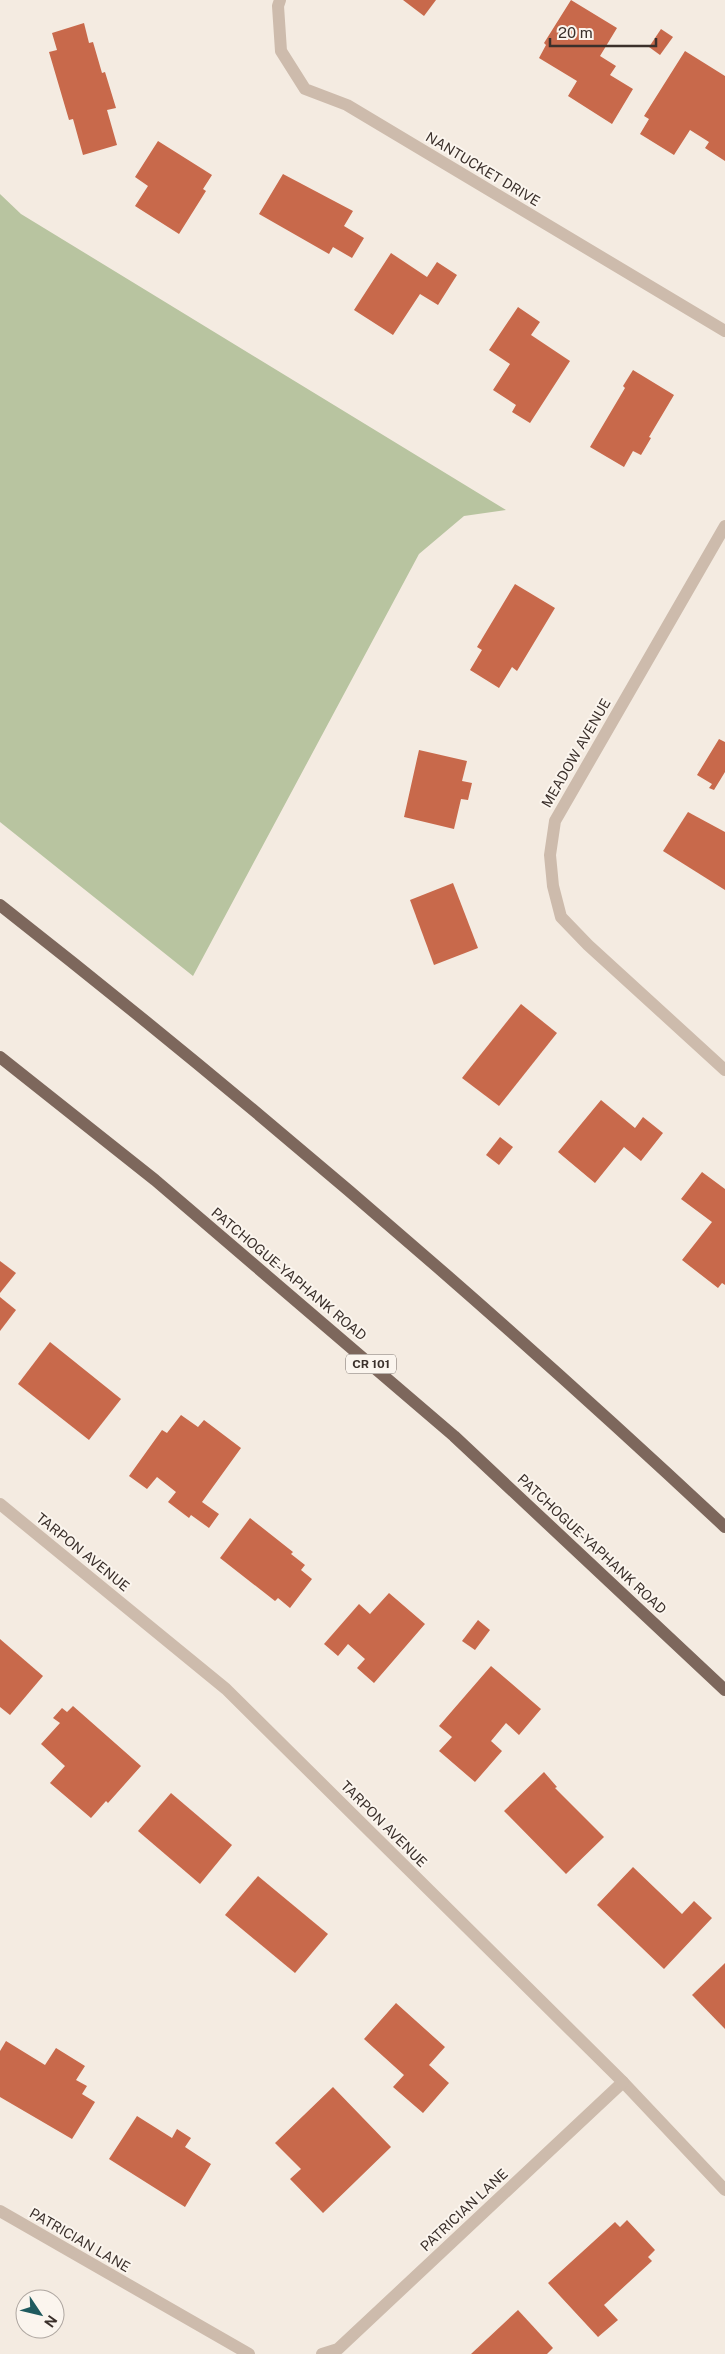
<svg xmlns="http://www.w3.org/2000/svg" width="725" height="2354" font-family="'Public Sans',sans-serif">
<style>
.green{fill:#b8c4a0}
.building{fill:#c8694b}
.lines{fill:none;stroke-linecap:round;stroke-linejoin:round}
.minor{stroke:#cdbbac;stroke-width:12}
.major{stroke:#7d675c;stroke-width:12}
.labels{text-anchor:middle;stroke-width:4;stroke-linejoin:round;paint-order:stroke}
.shield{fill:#fbf5ee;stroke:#756b66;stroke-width:1}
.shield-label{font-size:12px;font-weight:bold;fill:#3b302b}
.street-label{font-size:14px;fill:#3b302b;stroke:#fbf5ee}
</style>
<rect width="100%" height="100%" fill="#f4ebe1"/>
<path class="green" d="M0 194 21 214 506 510 464 516 419 554 193 976 0 822Z"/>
<g class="building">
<path d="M403 0H436L424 16Z"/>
<path d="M571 0 617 28 600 56 616 66 610 75 633 89 612 124 568 96 577 81 539 58 546 45 544 43Z"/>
<path d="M84 23 89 43 93 42 102 73 105 72 116 108 107 110 117 145 83 155 73 119 69 120 49 52 57 50 52 33Z"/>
<path d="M661 29 673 37 660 55 649 47Z"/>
<path d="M685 51 725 76V161L705 148 709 142 690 130 674 155 640 134 649 119 644 116Z"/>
<path d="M158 141 212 175 203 189 206 191 179 234 135 206 148 186 135 177Z"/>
<path d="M283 174 353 211 344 226 364 238 352 258 333 247 329 254 259 214Z"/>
<path d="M391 253 427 277 437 262 457 275 438 305 420 294 393 335 354 310Z"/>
<path d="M518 307 540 322 531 335 570 361 530 423 512 412 516 405 493 390 510 364 489 350Z"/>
<path d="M633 370 674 395 649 437 651 438 641 455 633 451 624 467 590 447 625 388 623 386Z"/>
<path d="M515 584 555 608 517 671 512 667 499 688 470 670 482 650 477 647Z"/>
<path d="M719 739 725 742V772L714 790 709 788 712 784 697 775Z"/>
<path d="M419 750 467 761 462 781 472 783 468 800 461 799 454 829 404 817Z"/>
<path d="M688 812 725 832V890L663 851Z"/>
<path d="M453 883 478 948 434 965 410 900Z"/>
<path d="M521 1004 557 1033 499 1106 462 1078Z"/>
<path d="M601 1100 635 1128 643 1117 663 1133 641 1161 624 1147 595 1183 558 1152Z"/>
<path d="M500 1137 513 1147 499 1165 486 1155Z"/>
<path d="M702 1172 725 1189V1285L722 1283 718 1288 682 1260 712 1222 681 1199Z"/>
<path d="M0 1261 16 1273 0 1293Z"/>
<path d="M0 1297 16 1310 0 1331Z"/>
<path d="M50 1342 121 1399 89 1440 18 1384Z"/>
<path d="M181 1415 198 1427 204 1420 241 1448 202 1502 219 1514 209 1528 191 1515 189 1518 168 1502 176 1492 157 1477 147 1489 129 1476 162 1430 167 1433Z"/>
<path d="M250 1518 293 1552 291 1554 305 1565 301 1570 312 1579 290 1608 278 1598 275 1601 220 1558Z"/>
<path d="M389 1593 425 1624 374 1683 357 1668 365 1659 348 1644 338 1656 324 1644 359 1604 370 1614Z"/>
<path d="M478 1620 490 1630 475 1650 462 1641Z"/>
<path d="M0 1639 43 1676 10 1715 0 1707Z"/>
<path d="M491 1666 541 1709 519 1735 506 1723 491 1741 502 1751 475 1782 439 1751 452 1737 439 1726Z"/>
<path d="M73 1706 141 1766 108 1803 106 1801 91 1818 50 1783 65 1766 41 1744 60 1723 53 1718 62 1708 67 1712Z"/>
<path d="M544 1772 557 1787 555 1788 604 1837 566 1874 504 1811Z"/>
<path d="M171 1793 232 1845 200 1884 138 1831Z"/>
<path d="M633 1867 682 1914 694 1901 712 1918 664 1969 597 1905Z"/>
<path d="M258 1876 328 1934 295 1973 225 1915Z"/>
<path d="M725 1963V2029L692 1995Z"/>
<path d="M396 2003 445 2047 429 2065 449 2083 423 2113 393 2087 404 2075 364 2039Z"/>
<path d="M6 2041 45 2065 56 2048 85 2066 76 2080 87 2086 82 2094 95 2102 72 2139 0 2097V2051Z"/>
<path d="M333 2087 391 2147 323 2213 290 2179 301 2169 275 2143Z"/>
<path d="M137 2116 172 2138 177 2129 191 2138 185 2147 211 2164 185 2207 109 2159Z"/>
<path d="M627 2220 655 2250 648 2257 652 2261 604 2305 618 2320 598 2337 548 2283 615 2222 620 2227Z"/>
<path d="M518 2310 553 2348 547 2354H471Z"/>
</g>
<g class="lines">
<g class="minor">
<path d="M280 0 278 6 281 51 305 89 347 105 725 331"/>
<path d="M725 526 555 821 550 855 553 886 561 917 588 945 725 1070"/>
<path d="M0 1504 226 1689 623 2082 725 2190"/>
<path d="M0 2211 249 2354"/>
<path d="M322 2354 338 2349 623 2082"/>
</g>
<g class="major">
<path d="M0 905C251 1102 492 1309 725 1527"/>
<path d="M0 1057 155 1180 454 1436 725 1690"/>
</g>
</g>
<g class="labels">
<rect class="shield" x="346" y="1354.5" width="50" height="19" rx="4"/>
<g class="shield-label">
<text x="371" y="1368">CR 101</text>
</g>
<g class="street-label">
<text transform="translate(483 169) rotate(31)" y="5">NANTUCKET DRIVE</text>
<text transform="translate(576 753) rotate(-60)" y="5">MEADOW AVENUE</text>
<text transform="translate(289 1274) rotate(40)" y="5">PATCHOGUE-YAPHANK ROAD</text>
<text transform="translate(592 1544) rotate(43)" y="5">PATCHOGUE-YAPHANK ROAD</text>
<text transform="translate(83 1552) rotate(39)" y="5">TARPON AVENUE</text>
<text transform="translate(384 1824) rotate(45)" y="5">TARPON AVENUE</text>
<text transform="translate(464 2210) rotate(-43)" y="5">PATRICIAN LANE</text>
<text transform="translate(80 2240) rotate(30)" y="5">PATRICIAN LANE</text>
</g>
</g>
<g transform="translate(40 2314) rotate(125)"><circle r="24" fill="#fbf5ee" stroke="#aea6a0"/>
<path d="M0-4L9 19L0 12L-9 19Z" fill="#1f5a5e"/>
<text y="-8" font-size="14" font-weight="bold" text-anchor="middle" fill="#3b302b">N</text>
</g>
<path d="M550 38v8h106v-8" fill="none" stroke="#3b302b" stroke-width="2.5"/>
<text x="558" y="38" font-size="15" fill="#3b302b" stroke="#fbf5ee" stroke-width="4" paint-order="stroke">20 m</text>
</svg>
